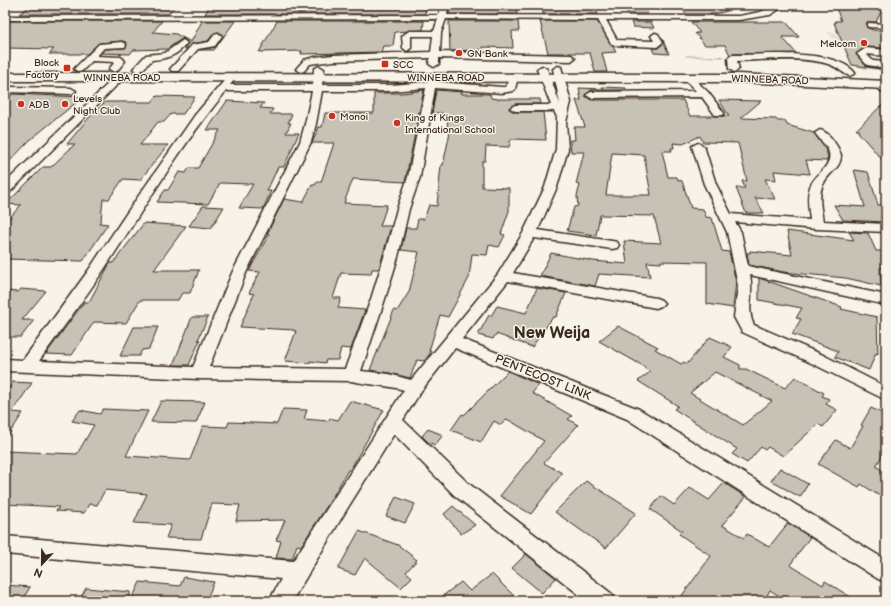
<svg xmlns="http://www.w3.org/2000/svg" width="891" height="606" font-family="'Balsamiq Sans',sans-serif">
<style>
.built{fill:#e9e4d9}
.building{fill:#c8c1b6;stroke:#3b2a1e;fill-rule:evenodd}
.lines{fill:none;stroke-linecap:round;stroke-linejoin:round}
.minor-casing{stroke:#3b2a1e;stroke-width:3}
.highway-casing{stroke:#3b2a1e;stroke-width:3}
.path{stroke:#3b2a1e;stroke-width:1.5;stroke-dasharray:0.5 1.5;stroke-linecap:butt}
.minor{fill:#f7f3e8;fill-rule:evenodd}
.highway{fill:#f7f3e8;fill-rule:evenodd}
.poi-dot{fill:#c8321e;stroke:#f7f3e8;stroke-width:1.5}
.labels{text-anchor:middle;stroke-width:3;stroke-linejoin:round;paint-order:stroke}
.far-poi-label{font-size:10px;fill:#3b2a1e;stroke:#f7f3e8;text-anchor:start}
.far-street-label{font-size:10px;fill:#3b2a1e;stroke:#f7f3e8}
.street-label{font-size:12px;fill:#3b2a1e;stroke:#f7f3e8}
.district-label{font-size:16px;font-weight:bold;fill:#3b2a1e;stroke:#f7f3e8}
</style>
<rect width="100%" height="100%" fill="#f7f3e8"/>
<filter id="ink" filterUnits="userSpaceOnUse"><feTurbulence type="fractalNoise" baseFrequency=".025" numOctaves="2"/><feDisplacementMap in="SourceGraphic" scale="8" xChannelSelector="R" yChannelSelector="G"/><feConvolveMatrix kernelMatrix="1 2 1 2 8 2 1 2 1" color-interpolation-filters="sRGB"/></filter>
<g filter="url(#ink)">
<path class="built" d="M827 32 886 36V71L863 70Z"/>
<g class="building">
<path d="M32 5H176L168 14H19Z"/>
<path d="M210 5H426L425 14H205Z"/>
<path d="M466 5H516L517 14H449L450 7H466Z"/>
<path d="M542 5H594L598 14H543Z"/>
<path d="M624 5H643L648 14H628Z"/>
<path d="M679 5H734L735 9 715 14H686Z"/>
<path d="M835 5H877L882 10 876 22H867L866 27 873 30 886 31V48L866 47 856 54 866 66 880 69 852 65 834 23H836L835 21H841Z"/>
<path d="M10 21H162L153 32 176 34 191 42 202 21H235L214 50H199L216 47 223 36 219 32 214 33 208 41 192 44 186 49H184L188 43 183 38 167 49 133 50 130 54 101 53 105 49 125 48 127 44 122 41 99 43 87 54H49L54 49 5 48V25Z"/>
<path d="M277 21H424L423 30 395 32 393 46H383L381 52 301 54 302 51 259 52Z"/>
<path d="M449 21H518L519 31H512L513 48 483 47V50L450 51Z"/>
<path d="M540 21H597L616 52 602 53 607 72H595L590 53H548Z"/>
<path d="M631 22H651L654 28 633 27Z"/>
<path d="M691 22H786L799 37H782L796 53 732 54 730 55 725 45H705L695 33H700Z"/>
<path d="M664 43 669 54 654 53 652 48H658Z"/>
<path d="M602 87 626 88V90H591L585 96 591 100H683L690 116H729L719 100 761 101 741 118 776 119 778 121H785L787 125 814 133 825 149 828 156 827 161 806 160 810 174 774 171 776 180 765 179 775 199 755 198 764 213H746L736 188H745L742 181H747L738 143 703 142 700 136 683 144 673 143 674 148H671L672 151H662L668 177H677L678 180 682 181 691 208 703 209 706 217 712 218 722 251 729 252 736 282 733 308 707 304V262L661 261V263L647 262 650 277 599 274 595 286 540 276 551 253 593 261 627 264 624 241 661 243 654 216 600 215 596 235 567 231 574 207 578 206 577 196 580 185 576 184 584 152H571L570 140H575L574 127H585L576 100H581L579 88 603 89ZM612 153 644 155 651 195H606Z"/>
<path d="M424 90 419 113H417V124L405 182 353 179 344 203 387 205 380 226H391L379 269H372L371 274 341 273 333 298H341L338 308 365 310 351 349 341 348 338 360H326L325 363 310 361V363L285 361 296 331H294V330L240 327 254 294 249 293 260 272 249 271 269 234H267L284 199 303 202 312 185H315L317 182H321L334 143H312L319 127H322L325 113H374V93H403Z"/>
<path d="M436 90 462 92V94H490L491 98 498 99H540L541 104H515L509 109 515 112H543L546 140 511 139 509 147 486 146 485 161H482V187L509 188V211L501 234 505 235 499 247 489 245 487 255 472 254 469 278 448 317 440 315 429 351H431L429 355 424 361 417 360 410 378 389 373 370 370 394 310 397 311 409 292 419 252 401 250 406 228H416L418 219H424L429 205 437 206 441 165H443L451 127H447L448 118H442L443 113H432Z"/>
<path d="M13 94 83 97 30 140 5 166V100Z"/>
<path d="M157 96 195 97 183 114H171L164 122H158L140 145H168L140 180 123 179 109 199H103L101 220 99 223 108 224 83 261 5 259V223L21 205 6 204 43 167H51L75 144H67L85 122 105 102H152Z"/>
<path d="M227 101 264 103 260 108 273 109 270 114H292L288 123H291L286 133H299L284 167H278L267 191H271L263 209 239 208 253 184H250L220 183 208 204 157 202 165 190H168L179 172 186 173 189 168H198L220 130H207Z"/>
<path d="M886 101V164L858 132 859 130H856Z"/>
<path d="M854 170 868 172 878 205H886V222L843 220 834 205 865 207Z"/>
<path d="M203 206 224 207 211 228 189 226Z"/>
<path d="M144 223 186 226 154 270H199L190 293H182L178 300H140L126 323 94 322 72 355 46 354 84 302H89L110 263H113Z"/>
<path d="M787 231 854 240 849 232 868 233 876 251H886V268H880L881 286 846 278 783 272 749 265 747 253H750V251L792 255Z"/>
<path d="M759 278 842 307 841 309 877 317 878 354 876 353 869 370 835 357 838 351 792 334 801 319 796 318 802 308 759 300Z"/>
<path d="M537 288 566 293 556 317H553L532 347 496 334 493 339 478 335 489 315 491 316 497 306 526 313Z"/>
<path d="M21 289 46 291 22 320H34L21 337H7L5 339V291L18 292Z"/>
<path d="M192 317H208L198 340H200L189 365H173Z"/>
<path d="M618 326 658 347 655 349 681 364 684 362 687 364 710 337 732 347 724 357 740 365V369H746L785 388 795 377 824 393 822 396 829 399 826 404 837 410 823 427 818 424 783 456 768 447 765 450 761 447 747 463 732 454 737 449 674 409 678 406 638 381 650 372 644 368 645 367 599 341ZM715 372 772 401 743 425 690 393Z"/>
<path d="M134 327H158L149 349 142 350 139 356H120Z"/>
<path d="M508 371 539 385 532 393 572 416 568 419 578 425 544 463 562 473 531 514 500 496 544 441 507 419 501 425 494 421 481 442 451 430 462 414 464 415Z"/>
<path d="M13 382 32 383 12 412 23 413 5 440V394Z"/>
<path d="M161 401 205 402 196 423 151 422Z"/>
<path d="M350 401 384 410 350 470H348L329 503 301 546 297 545 292 559 276 558 281 541 276 540 285 520 236 521 240 505 212 504 201 539 166 538 171 525 134 523 147 494 105 490 97 505 89 504 84 513 56 511 59 507 5 504V451L77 454 94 425 72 421 80 410 100 414 103 409 148 411 126 456 190 460 203 426 227 427 229 422 277 424 283 409 307 410 304 419 328 421 330 418 338 420Z"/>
<path d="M871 408 886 415V449L876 466 886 473V500L861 484 859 487 818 464 836 440 850 448 863 426 861 425Z"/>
<path d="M428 429 443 435 435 445 428 442 422 436Z"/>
<path d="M780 468 808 484 800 497 771 481Z"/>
<path d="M586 481 636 513 606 548 555 512Z"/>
<path d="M724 483 746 497 722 525 744 538 747 534 769 547 788 523 810 537 790 565 823 585 825 581 857 601H787L770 590 764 601H678L711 556 679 534 682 531 650 509 661 496 674 505 690 488 709 500Z"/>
<path d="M396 497 415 504 405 523 386 516Z"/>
<path d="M453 506 475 525 461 534 444 514Z"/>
<path d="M359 531 398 545 417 560 406 572 412 577 401 588 365 558 355 575 338 569Z"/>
<path d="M526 554 556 578 542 593 512 568Z"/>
<path d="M492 574 519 601H436L461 582 470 591Z"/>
<path d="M184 577 214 582 206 601H131L140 582 180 586Z"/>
<path d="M5 585 30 587 22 601H5Z"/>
<path d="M86 588 130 592V601H79Z"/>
</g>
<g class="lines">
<defs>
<g id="minor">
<path d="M441 5H449L447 15 739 16 760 12 777 5H786L770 15 739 20H606L617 40 654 41 651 36 655 33 658 34 663 42 657 47 612 45 598 20 446 19 441 33 440 52 571 55 575 58 571 61 439 58V64L434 67 429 64 430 58 333 61 310 64 304 71 301 72 296 69 304 60 315 57 333 55 431 52 433 36H411V48L407 51 403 48 402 36 409 31H434L438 19 5 20V16L439 15Z"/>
<path d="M868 23 886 24V28L868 27Z"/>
<path d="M218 33 222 36 215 46 198 49 178 71H172L170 69 172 67 192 45 209 42 215 34Z"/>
<path d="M183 40 187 43C177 56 167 59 152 60L141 71 138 72 133 69 146 55 165 53Z"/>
<path d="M122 42 125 43 126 45 125 47 104 48 97 56 121 57 125 61 117 71 114 72 109 69 115 62 92 61 82 71 79 72 74 69 99 44Z"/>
<path d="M866 48 886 50V56L866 54 873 61 886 62V68L867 65 857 54Z"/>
<path d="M732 55C762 55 836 48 855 73L850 76C843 74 838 67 828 64 799 56 767 60 737 61L739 69 734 72 729 69 728 58Z"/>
<path d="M319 66 324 69 322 85H391L428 82 431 75 434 74 439 77 437 82 502 87H506L510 75 513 74 518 77 515 89 513 91 502 93 435 88 420 177 409 209 398 257 385 299 361 371 389 374 411 380 498 274 523 233 545 187 556 149 557 117 554 111H515L510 108 515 105H551L537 69 542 66 547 69 560 104 553 69 558 66 561 67 571 102 566 122 568 149 557 187 538 230 612 241 617 242 619 245 617 248 612 249 534 238 513 273 656 298 661 300 664 303 661 306 656 308 508 281 462 339 639 409 886 560V582L878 579 627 419 455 348 421 391 403 420 468 483 612 594 615 601H587L454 495 394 434 347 509 292 601H269L281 579 5 554V536L293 561 404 390C387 385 369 385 351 381L199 379 5 371V359L23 360 88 271 126 214 195 115 229 75 232 74 237 77 230 85H313L314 69ZM426 88 408 177 397 209 384 257 371 299 345 369 209 367 246 273 311 142 316 124 322 91H391ZM226 91H312L305 124 300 142 232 273 193 367 39 361C60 332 81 303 101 274 142 212 179 148 226 91Z"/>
<path d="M120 74 125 77 9 193 5 194V183L117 75Z"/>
<path d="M688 75 691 76 708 92 724 113 723 115H715L702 97 591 98 586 95 591 92 696 91 683 78Z"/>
<path d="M879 81 886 86V94L883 93 874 84Z"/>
<path d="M10 87 71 88 76 91 71 94 7 92 5 90Z"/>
<path d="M820 130C829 132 838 146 841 155 841 168 831 171 825 181 817 192 821 209 823 221L886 224V232L817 229 735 222 741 232 748 266 886 295V305L750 275C754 292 746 311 754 325L823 355 886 387V400L811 363 742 332 734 317 738 286 727 232 704 184 692 146 698 143 704 146 716 184 731 214 810 220C809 210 806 197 810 187 814 174 835 166 828 150 825 144 819 139 815 133Z"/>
</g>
<path id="highway" d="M5 73 739 74 886 81V89L739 82 5 81Z"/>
</defs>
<use href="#minor" class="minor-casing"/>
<use href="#highway" class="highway-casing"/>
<path class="path" d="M686 56 723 57"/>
<use href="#minor" class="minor"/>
<use href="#highway" class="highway"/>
</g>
</g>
<g class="poi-dot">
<circle cx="864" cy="43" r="4"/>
<circle cx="459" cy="53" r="4"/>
<rect x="381" y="60" width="8" height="8" rx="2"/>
<rect x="63" y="64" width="8" height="8" rx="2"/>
<circle cx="21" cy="104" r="4"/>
<circle cx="65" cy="104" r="4"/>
<circle cx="332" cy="116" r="4"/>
<circle cx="397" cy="123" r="4"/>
</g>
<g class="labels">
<g class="far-poi-label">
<text x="856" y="47" text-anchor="end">Melcom</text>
<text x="467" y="57">GN Bank</text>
<text x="59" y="66" text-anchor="end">Block<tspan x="59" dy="12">Factory</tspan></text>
<text x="393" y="68">SCC</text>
<text x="73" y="102">Levels<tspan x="73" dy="12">Night Club</tspan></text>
<text x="29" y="108">ADB</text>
<text x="340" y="120">Monoi</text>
<text x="405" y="121">King of Kings<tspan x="405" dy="12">International School</tspan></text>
</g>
<g class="far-street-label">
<text x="122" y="81">WINNEBA ROAD</text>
<text x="446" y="81">WINNEBA ROAD</text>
<text transform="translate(770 79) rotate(2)" y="4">WINNEBA ROAD</text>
</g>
<g class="street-label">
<text transform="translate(543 377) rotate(22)" y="4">PENTECOST LINK</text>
</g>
<g class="district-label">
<text x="552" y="338">New Weija</text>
</g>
</g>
<rect width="891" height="606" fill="none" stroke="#f7f3e8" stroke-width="20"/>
<rect x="10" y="10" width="871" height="586" fill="none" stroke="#3b2a1e" stroke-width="1.5" filter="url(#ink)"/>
<g transform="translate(42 564) rotate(202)" stroke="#f7f3e8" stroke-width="3" paint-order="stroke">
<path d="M0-3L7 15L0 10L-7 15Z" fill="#3b2a1e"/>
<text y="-6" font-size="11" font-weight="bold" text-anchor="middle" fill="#3b2a1e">N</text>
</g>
</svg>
